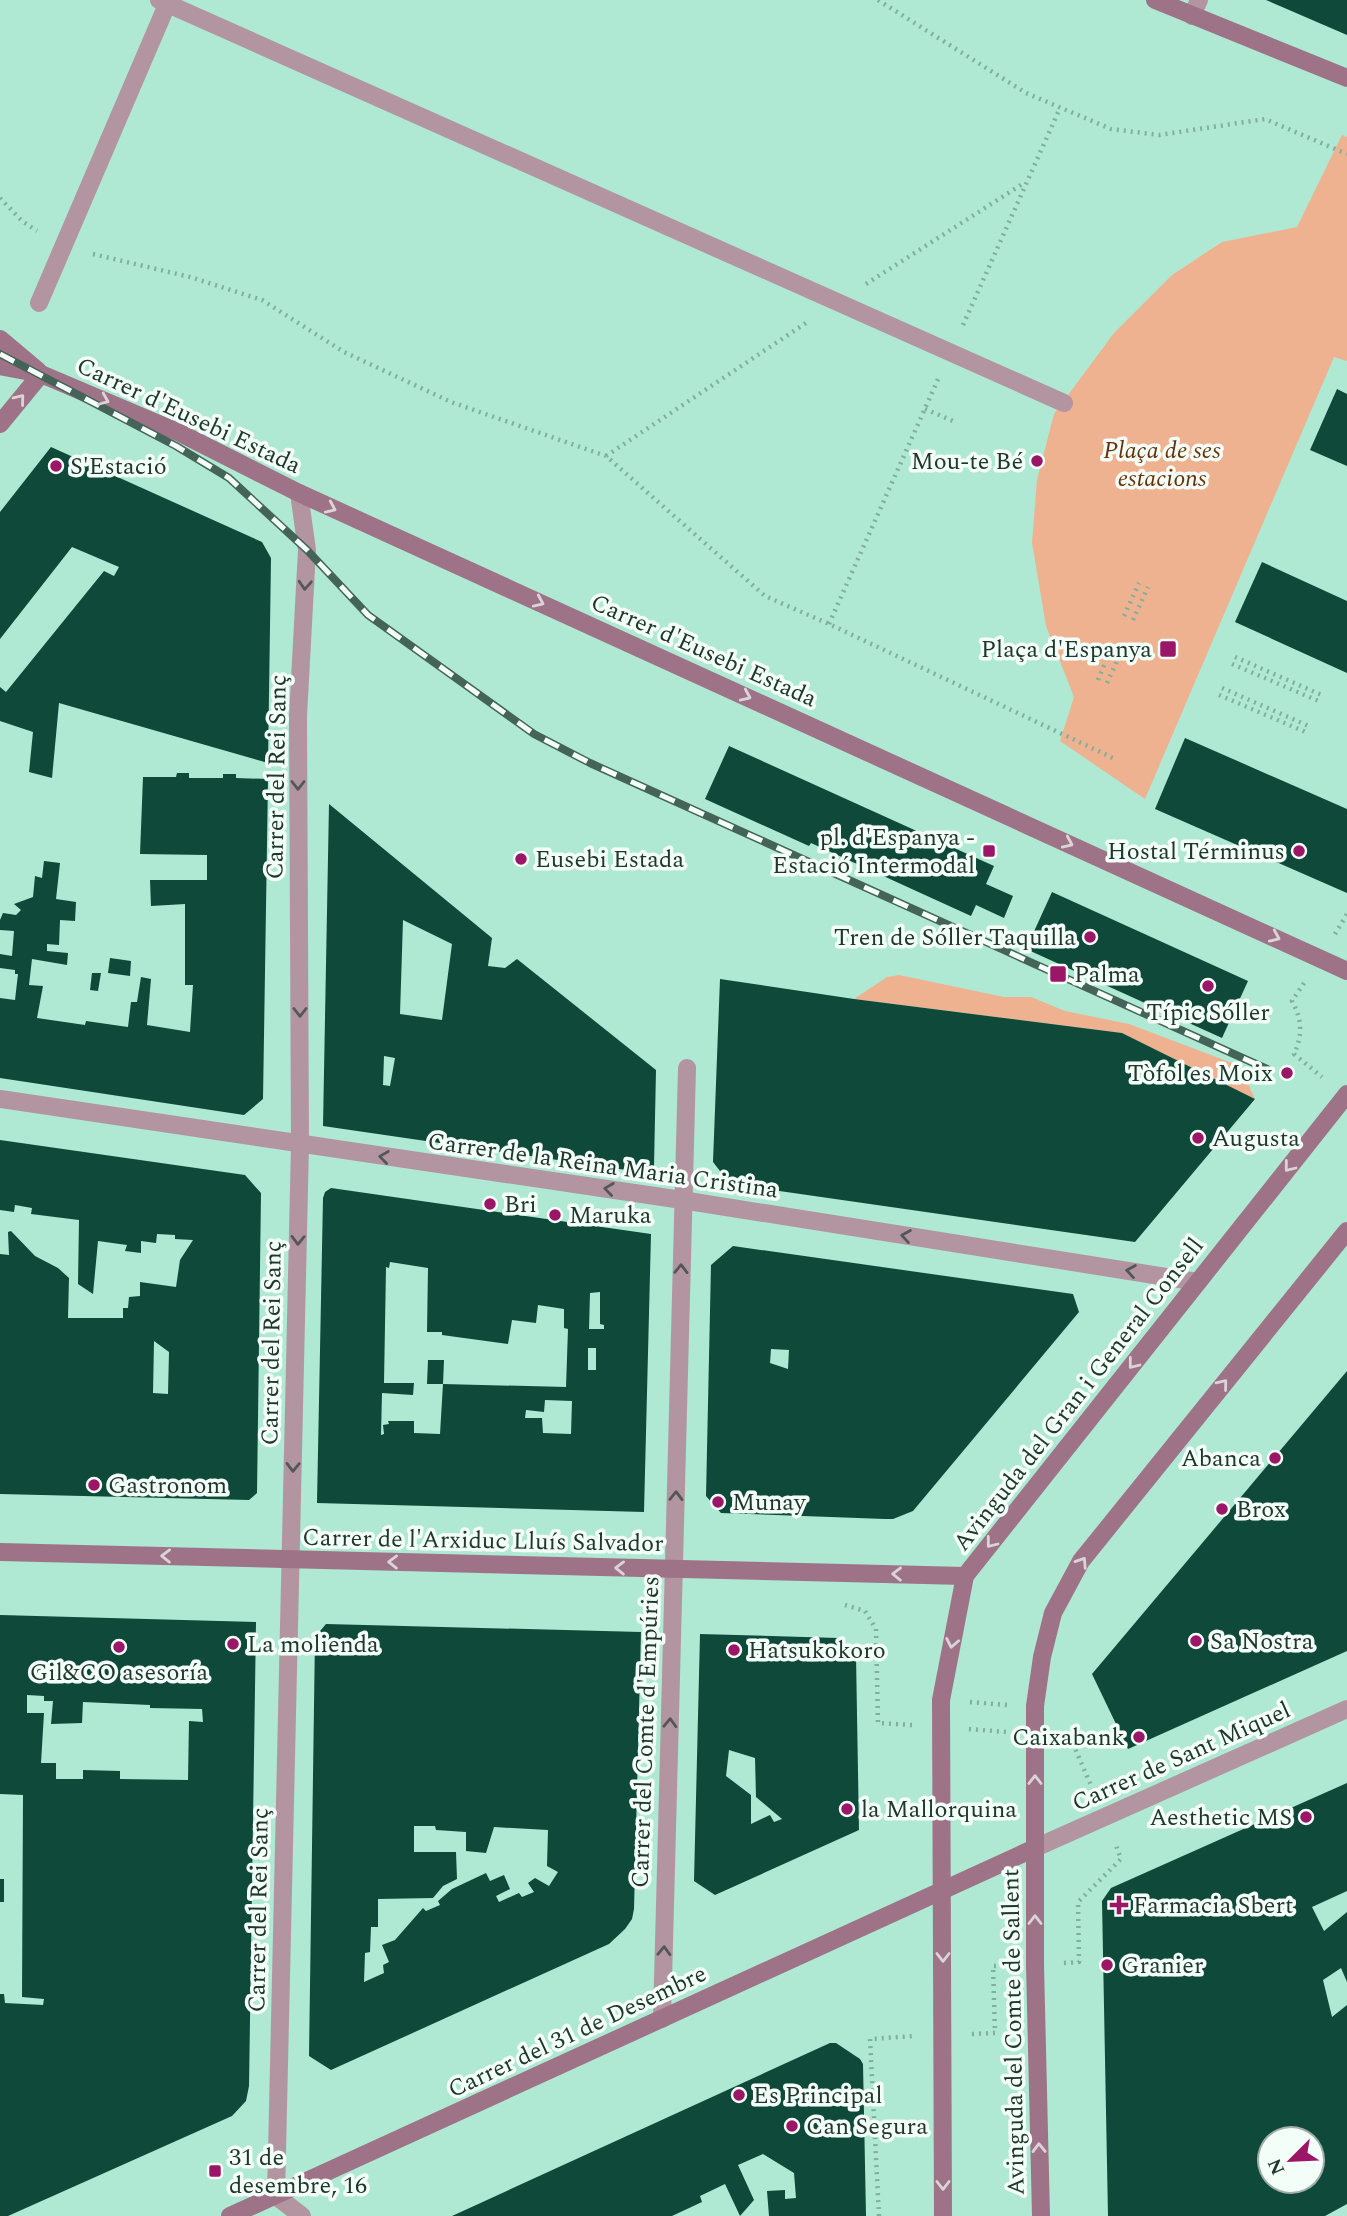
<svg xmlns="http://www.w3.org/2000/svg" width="1347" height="2216" font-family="Spectral,serif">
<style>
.green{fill:#efb290}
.building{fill:#0e4939;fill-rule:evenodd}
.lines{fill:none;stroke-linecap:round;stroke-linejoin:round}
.path{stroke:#81af9e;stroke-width:4.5;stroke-dasharray:2 5;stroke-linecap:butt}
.street{stroke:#b395a2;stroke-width:18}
.secondary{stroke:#9f7387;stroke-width:18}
.rail-casing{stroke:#446459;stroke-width:8}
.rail{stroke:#f3fef9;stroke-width:5;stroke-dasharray:16;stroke-linecap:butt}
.oneway{stroke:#dad4d7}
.oneway2{stroke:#535857}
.poi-dot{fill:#9c1667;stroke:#f3fef9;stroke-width:2.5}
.labels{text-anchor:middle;stroke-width:7;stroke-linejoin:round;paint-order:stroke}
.street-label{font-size:24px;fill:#20372f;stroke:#f3fef9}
.park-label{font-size:24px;font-style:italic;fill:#6a3005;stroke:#f3fef9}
.poi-label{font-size:24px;fill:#20372f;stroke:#f3fef9;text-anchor:start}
</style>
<rect width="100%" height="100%" fill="#afe8d3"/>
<g class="green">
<path d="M1342 135 1347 137V361L1334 357 1145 799 1060 741 1074 697 1046 626 1032 543 1037 480 1054 414 1114 333 1172 275 1222 242 1297 227Z"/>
<path d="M899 975 1004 997H1031L1065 1011 1129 1024 1240 1066 1255 1099 1122 1033 854 999 887 977Z"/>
</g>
<g class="building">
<path d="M1266 0H1347V35Z"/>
<path d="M1337 389 1347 394V466L1310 450Z"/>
<path d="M51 447 262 542 271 558 268 763 59 703 52 778 29 772 33 732 0 721V687L6 692 104 571 114 576 119 567 72 547 0 639V512Z"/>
<path d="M1262 562 1347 601V673L1235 622Z"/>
<path d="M1185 738 1347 809V893L1155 809Z"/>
<path d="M729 746 994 866 986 884 1013 896 1004 918 976 905 971 916 811 843 809 846 705 799Z"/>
<path d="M177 773H189V778H223V774H236V778L268 779 263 1099 244 1115 0 1078V998L15 1000 18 974H15V970L0 968V954L12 956 14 931 0 930V920L3 913 16 915 21 910 14 904 33 897 35 876 42 878 44 861 60 863 56 899 76 902 75 921 60 920 59 945 47 944V951L68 953 67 965 32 959 29 985 43 986 37 1018 85 1025 86 1021 128 1027 131 1002H137L141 977 151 979 147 1025 190 1032 193 985H185V904L151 906 150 880H207V855L140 854 143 777H176Z"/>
<path d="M329 804 492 938 488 966 505 968 517 959 656 1070 654 1166 652 1171 647 1173 323 1126ZM403 920 452 944 442 1020 400 1014ZM384 1056 395 1058 390 1086 383 1085Z"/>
<path d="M1052 892 1248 981 1222 1038 1026 949Z"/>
<path d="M110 958 131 961 130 976 108 973Z"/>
<path d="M92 973H101L98 991 90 990Z"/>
<path d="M720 979 854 999 1122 1033 1255 1099 1135 1242 730 1184 713 1162Z"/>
<path d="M0 1140 245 1175 261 1193 257 1493 249 1500 0 1494V1254L9 1255 8 1232 11 1231 35 1256 58 1268 69 1278 68 1318H123V1308H128L129 1297 140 1296V1282L176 1287 180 1260 193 1240 175 1239V1235L157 1234 156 1243 141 1241V1253L125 1251 127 1245 98 1241 93 1294 78 1284 79 1220 31 1214 32 1208 15 1205 14 1212 0 1210ZM154 1341 169 1352 168 1394 153 1393Z"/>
<path d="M331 1188 651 1234 644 1512 317 1503 323 1198 325 1192ZM390 1262 428 1268 427 1332H442V1335L508 1344 512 1320 536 1323 538 1305 564 1309V1328L568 1329 566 1387 443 1384 440 1434 414 1433V1421H388L389 1424 383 1425 384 1434 381 1435 382 1393 413 1395 414 1383H384L386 1267 389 1268ZM600 1292V1324L604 1325V1329H589L590 1293ZM588 1348H596V1370H588ZM545 1400 572 1401 571 1434 543 1433 542 1418H525L526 1410 544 1412Z"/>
<path d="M733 1246 1073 1294 1079 1312 913 1511 893 1519H885L721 1513 706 1496 711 1265ZM771 1349 789 1350 788 1369 770 1363Z"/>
<path d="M428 1360H444L443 1384H427Z"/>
<path d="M1347 1371V1651L1128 1749 1092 1674Z"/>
<path d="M0 1615 256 1622 249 2086 246 2101 232 2116 8 2216H0V1994H4L5 2003 43 2005 44 1999 22 1997 23 1795 0 1794ZM27 1695 44 1696V1701H53L51 1724 82 1723 83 1702 150 1705V1708L202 1709 203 1722 189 1721 188 1780 120 1779V1771L83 1770V1779H56V1763H41L44 1713H27Z"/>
<path d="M326 1624 641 1632 634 1909 632 1919 625 1929 609 1944 331 2070 309 2056 315 1637ZM414 1826H435L436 1830 466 1832V1851L486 1853 494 1827 548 1830 547 1866 558 1872 549 1886 535 1878 528 1883 534 1892 522 1897 519 1893 499 1902 496 1896 510 1889 504 1875 490 1881 486 1873 452 1889 438 1901 440 1905 426 1911 423 1908 395 1940 382 1945 389 1962 383 1965 384 1973 364 1982 365 1953 370 1952 371 1927H378V1899L433 1898 443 1886 457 1879 456 1852H414Z"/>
<path d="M700 1634 838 1638 856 1656 859 1830 715 1895 694 1881ZM729 1750 755 1758 756 1797 782 1819 774 1822 770 1815 751 1824V1795L726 1776Z"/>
<path d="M1347 1783V1891L1312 1907 1324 1931 1347 1912V1982L1341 1968 1323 1980 1332 2017 1347 2005V2204L1325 2216H1108L1102 1901 1111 1888ZM1270 2139H1312V2181H1270Z"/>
<rect x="0" y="1879" width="4" height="23"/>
<path d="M830 2043H836L860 2059 863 2064 866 2216H769L767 2191 785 2190V2199L796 2198 794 2173 763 2154 738 2165 754 2200 740 2216 725 2184 700 2196 702 2202 672 2216H452Z"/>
</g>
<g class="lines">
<g class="path">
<path d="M878 0 1026 93 1111 129 1159 135 1265 119 1347 154"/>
<path d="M0 198 22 221 37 231"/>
<path d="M93 254 190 277 262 300 344 352 451 402 606 456 765 596 829 624 1113 758"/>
<path d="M866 284 1024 183"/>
<path d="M963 325 1060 108"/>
<path d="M925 409 953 421"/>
<path d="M606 456 809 321"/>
<path d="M1124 616 1139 583"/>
<path d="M1133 620 1148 587"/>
<path d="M829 624 939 377"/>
<path d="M1235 657 1324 696"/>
<path d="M1232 664 1321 702"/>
<path d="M1098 680 1112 646"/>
<path d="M1107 683 1122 650"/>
<path d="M1222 688 1311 727"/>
<path d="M1219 695 1308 733"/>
<path d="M1335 934 1347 914"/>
<path d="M1304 983 1292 1001C1302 1020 1303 1034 1294 1054L1322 1077"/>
<path d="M845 1605 865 1611 876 1629 878 1723 912 1725"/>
<path d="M970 1702 1007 1705"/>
<path d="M969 1729 1006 1732"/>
<path d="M1063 1736 1070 1737 1093 1790"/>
<path d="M1064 1963 1079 1962 1078 1902 1121 1859 1115 1843"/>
<path d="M972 2034 995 2033 993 1966H1007"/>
<path d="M879 2216 870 2039 914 2036"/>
</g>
<g class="street">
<path d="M159 0 1064 403"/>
<path d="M1192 16 1199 0"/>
<path d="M39 303 169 0"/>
<path d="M299 493 307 550 298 716 300 1145 276 2196 302 2216"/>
<path d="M0 1099 682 1200 1198 1282"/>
<path d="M1035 1848 1347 1709"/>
<path d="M662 2019 687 1068"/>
</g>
<g class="secondary">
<path d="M1155 0 1347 78"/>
<path d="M0 339 38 371"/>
<path d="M0 366 41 374 180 433 299 493 1347 971"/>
<path d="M0 424 41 374"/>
<path d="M0 1552 965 1576"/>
<path d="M230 2216 1035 1848"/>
<path d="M943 2216 941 1700 965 1576 1347 1094"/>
<path d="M1041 2216 1035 1965V1706L1042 1657 1053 1613 1081 1561 1347 1231"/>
</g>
<defs>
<path id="rail" d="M0 354 176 446 229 478 307 550 368 615 534 734 590 763 1267 1069"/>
</defs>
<use href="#rail" class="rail-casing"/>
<use href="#rail" class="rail"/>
</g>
<defs><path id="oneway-chevron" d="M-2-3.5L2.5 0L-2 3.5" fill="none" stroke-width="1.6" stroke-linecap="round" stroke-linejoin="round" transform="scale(1.75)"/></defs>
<g class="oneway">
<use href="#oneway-chevron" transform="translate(20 399) rotate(-51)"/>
<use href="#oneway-chevron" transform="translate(104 400) rotate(23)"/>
<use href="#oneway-chevron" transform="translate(331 508) rotate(24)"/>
<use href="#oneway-chevron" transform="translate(539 602) rotate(24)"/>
<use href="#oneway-chevron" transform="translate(746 696) rotate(24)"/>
<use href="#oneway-chevron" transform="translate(1068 843) rotate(24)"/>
<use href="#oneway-chevron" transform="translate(1275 937) rotate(24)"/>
<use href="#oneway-chevron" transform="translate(1289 1167) rotate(128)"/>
<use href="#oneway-chevron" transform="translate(1133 1364) rotate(128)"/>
<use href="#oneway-chevron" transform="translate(1223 1384) rotate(-51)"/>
<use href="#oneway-chevron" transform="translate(991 1543) rotate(128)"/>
<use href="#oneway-chevron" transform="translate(166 1556) rotate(-179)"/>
<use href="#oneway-chevron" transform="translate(393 1562) rotate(-179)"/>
<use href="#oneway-chevron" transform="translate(1082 1562) rotate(-57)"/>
<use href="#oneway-chevron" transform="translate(620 1568) rotate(-179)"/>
<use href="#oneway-chevron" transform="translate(897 1574) rotate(-179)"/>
<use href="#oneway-chevron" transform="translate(952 1643) rotate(101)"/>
<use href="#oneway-chevron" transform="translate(1035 1780) rotate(-90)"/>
<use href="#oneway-chevron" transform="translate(1035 1920) rotate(-90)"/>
<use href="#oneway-chevron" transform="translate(943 1957) rotate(90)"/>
<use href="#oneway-chevron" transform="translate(1039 2148) rotate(-91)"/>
<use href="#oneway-chevron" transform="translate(943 2185) rotate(90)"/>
</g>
<g class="oneway2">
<use href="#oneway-chevron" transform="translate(305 585) rotate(93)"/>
<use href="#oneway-chevron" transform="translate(298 785) rotate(90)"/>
<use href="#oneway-chevron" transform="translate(300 1012) rotate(90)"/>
<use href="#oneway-chevron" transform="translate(384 1157) rotate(-172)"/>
<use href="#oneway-chevron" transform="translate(609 1189) rotate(-172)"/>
<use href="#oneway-chevron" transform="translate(906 1236) rotate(-171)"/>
<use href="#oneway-chevron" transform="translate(298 1240) rotate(91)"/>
<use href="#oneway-chevron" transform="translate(681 1269) rotate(-89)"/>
<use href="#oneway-chevron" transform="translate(1131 1271) rotate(-171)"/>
<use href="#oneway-chevron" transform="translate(293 1467) rotate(91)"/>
<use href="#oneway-chevron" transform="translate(676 1496) rotate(-89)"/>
<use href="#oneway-chevron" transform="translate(670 1723) rotate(-88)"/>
<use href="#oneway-chevron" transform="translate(664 1951) rotate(-88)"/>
</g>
<g class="poi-dot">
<circle cx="1037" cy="461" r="7"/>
<circle cx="56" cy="466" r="7"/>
<rect x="1159" y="640" width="18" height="18" rx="3.5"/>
<rect x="982" y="844" width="14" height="14" rx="3.5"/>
<circle cx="1299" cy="851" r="7"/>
<circle cx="521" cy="859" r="7"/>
<circle cx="1090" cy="937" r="7"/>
<rect x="1049" y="965" width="18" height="18" rx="3.5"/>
<circle cx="1208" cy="986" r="7"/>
<circle cx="1287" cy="1073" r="7"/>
<circle cx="1198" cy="1138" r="7"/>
<circle cx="490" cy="1204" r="7"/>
<circle cx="555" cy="1215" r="7"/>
<circle cx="1275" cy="1458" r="7"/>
<circle cx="94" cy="1485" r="7"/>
<circle cx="718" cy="1502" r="7"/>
<circle cx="1222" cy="1509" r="7"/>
<circle cx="1196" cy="1641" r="7"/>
<circle cx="233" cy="1644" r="7"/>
<circle cx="119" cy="1647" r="7"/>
<circle cx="734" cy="1650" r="7"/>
<circle cx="1139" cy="1737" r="7"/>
<circle cx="847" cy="1809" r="7"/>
<circle cx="1306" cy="1817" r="7"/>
<path d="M1115.5 1894.5h7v7h7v7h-7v7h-7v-7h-7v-7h7z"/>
<circle cx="1107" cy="1965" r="7"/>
<circle cx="739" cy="2095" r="7"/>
<circle cx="792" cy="2126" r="7"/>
<rect x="208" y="2164" width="14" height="14" rx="3.5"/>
</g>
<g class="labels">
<g class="street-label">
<text transform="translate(189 415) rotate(25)" y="8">Carrer d'Eusebi Estada</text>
<text transform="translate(704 650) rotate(24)" y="8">Carrer d'Eusebi Estada</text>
<text transform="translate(276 777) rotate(-89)" y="8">Carrer del Rei Sanç</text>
<text transform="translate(603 1165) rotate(8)" y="8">Carrer de la Reina Maria Cristina</text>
<text transform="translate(271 1343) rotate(-89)" y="8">Carrer del Rei Sanç</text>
<text transform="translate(1078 1394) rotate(-52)" y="8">Avinguda del Gran i General Consell</text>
<text transform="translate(483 1540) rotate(1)" y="8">Carrer de l'Arxiduc Lluís Salvador</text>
<text transform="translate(645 1732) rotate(-88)" y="8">Carrer del Comte d'Empúries</text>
<text transform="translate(1181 1756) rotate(-24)" y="8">Carrer de Sant Miquel</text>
<text transform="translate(258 1910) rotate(-89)" y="8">Carrer del Rei Sanç</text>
<text transform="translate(577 2031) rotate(-25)" y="8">Carrer del 31 de Desembre</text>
<text transform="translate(1013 2032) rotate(-91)" y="8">Avinguda del Comte de Sallent</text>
</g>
<g class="park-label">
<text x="1162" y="458">Plaça de ses<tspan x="1162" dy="28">estacions</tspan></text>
</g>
<g class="poi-label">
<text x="1023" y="469" text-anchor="end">Mou-te Bé</text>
<text x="70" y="474">S'Estació</text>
<text x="1152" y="657" text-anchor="end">Plaça d'Espanya</text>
<text x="975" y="845" text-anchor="end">pl. d'Espanya -<tspan x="975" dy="28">Estació Intermodal</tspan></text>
<text x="1285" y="859" text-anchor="end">Hostal Términus</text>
<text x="535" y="867">Eusebi Estada</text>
<text x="1076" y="945" text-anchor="end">Tren de Sóller Taquilla</text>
<text x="1074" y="982">Palma</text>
<text x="1208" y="1020" text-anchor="middle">Típic Sóller</text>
<text x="1273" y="1081" text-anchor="end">Tòfol es Moix</text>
<text x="1212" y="1146">Augusta</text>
<text x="504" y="1212">Bri</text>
<text x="569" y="1223">Maruka</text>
<text x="1261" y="1466" text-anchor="end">Abanca</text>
<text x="108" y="1493">Gastronom</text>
<text x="732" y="1510">Munay</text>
<text x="1236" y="1517">Brox</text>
<text x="1210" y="1649">Sa Nostra</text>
<text x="247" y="1652">La molienda</text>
<text x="748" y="1658">Hatsukokoro</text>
<text x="119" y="1680" text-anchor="middle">Gil&amp;CO asesoría</text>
<text x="1125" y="1745" text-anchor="end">Caixabank</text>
<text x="861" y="1817">la Mallorquina</text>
<text x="1292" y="1825" text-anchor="end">Aesthetic MS</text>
<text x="1133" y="1913">Farmacia Sbert</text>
<text x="1121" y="1973">Granier</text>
<text x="753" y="2103">Es Principal</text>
<text x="806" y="2134">Can Segura</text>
<text x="229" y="2165">31 de<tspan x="229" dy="28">desembre, 16</tspan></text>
</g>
</g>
<g transform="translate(1291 2160) rotate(246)"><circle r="33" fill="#f3fef9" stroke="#9faea8" stroke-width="2"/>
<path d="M0-5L12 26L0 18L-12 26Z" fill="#9c1667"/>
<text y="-10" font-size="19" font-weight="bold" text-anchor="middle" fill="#20372f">N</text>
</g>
</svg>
